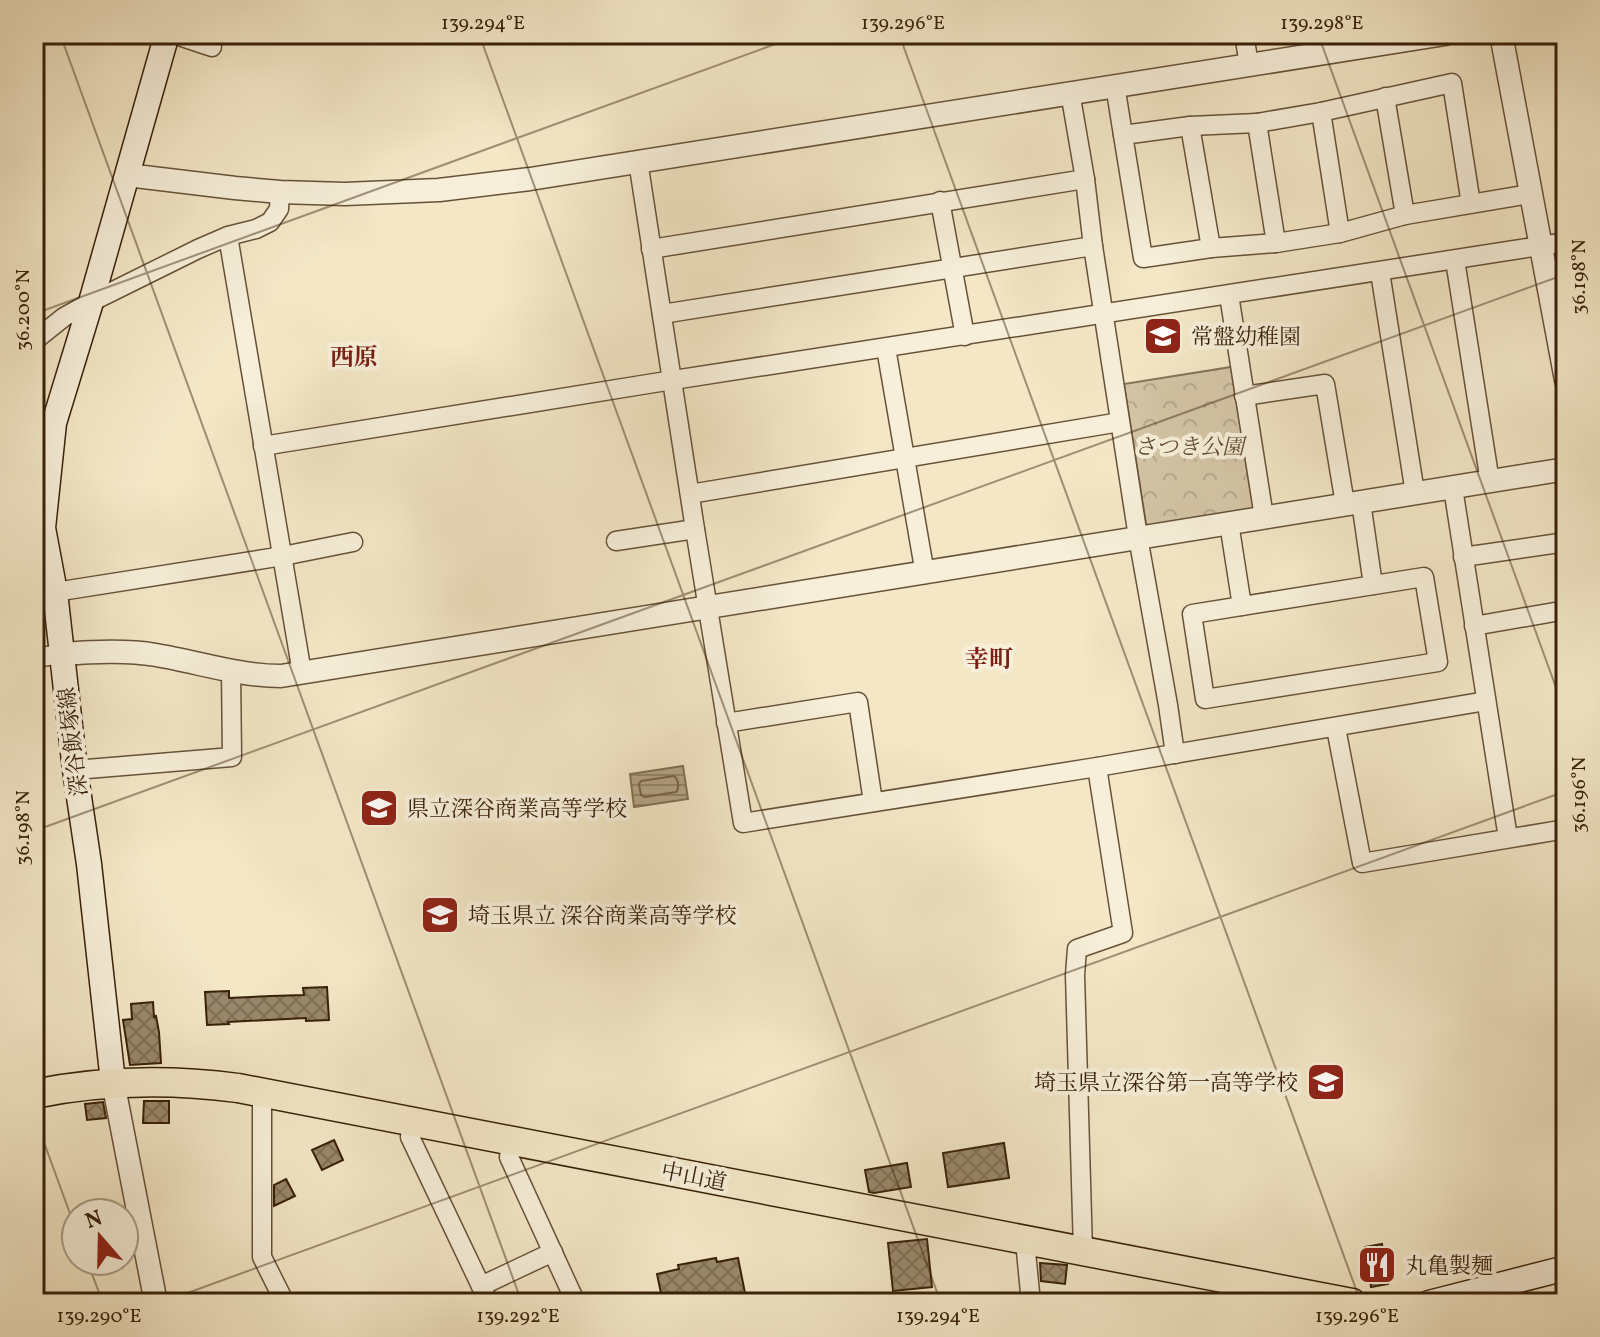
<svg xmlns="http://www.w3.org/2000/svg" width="1600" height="1337" font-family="Vollkorn,'Noto Serif JP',serif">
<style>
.forest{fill:url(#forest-crowns);stroke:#867358;stroke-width:2}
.water{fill:url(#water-rules);stroke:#827054;stroke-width:2}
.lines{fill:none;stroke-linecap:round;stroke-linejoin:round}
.shore{stroke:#766248;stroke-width:2}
.building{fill:url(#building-cross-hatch);stroke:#382109;stroke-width:2}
.minor-casing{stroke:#675238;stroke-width:21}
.tertiary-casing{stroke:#675238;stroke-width:25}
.secondary-casing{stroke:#382109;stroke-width:27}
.trunk-casing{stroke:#382109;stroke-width:31}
.minor{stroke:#f7efda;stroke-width:18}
.tertiary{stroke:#f7efda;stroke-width:22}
.secondary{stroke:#f7efda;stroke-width:24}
.trunk{stroke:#f3e7c6;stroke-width:28}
.ticks{fill:none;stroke:#382109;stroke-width:2;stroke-opacity:0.45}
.labels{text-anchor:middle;stroke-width:8;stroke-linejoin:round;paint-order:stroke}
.poi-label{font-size:22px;fill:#382109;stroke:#f7efda;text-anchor:start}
.park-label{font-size:22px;font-style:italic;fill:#5f4a30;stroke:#f7efda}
.street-label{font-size:22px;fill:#382109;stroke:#f7efda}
.neighbourhood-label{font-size:24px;font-weight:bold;fill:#7a1f14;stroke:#f7efda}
.neatline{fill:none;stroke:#382109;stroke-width:3}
.ticks-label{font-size:20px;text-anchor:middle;fill:#382109}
</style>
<defs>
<pattern id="forest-crowns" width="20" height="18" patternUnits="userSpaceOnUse" patternTransform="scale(2)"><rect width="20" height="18" fill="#d3c5a6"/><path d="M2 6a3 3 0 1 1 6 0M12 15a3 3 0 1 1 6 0" fill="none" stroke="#b6a98e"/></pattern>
<pattern id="water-rules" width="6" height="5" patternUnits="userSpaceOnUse" patternTransform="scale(2)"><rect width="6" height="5" fill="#b3a486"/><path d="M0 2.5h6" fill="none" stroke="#93856c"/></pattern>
<pattern id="building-cross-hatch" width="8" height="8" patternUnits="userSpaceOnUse" patternTransform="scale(2)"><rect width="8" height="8" fill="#99886b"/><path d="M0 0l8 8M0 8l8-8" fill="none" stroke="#7e6f56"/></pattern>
</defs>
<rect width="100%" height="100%" fill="#f3e7c6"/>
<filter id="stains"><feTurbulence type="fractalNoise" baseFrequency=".0025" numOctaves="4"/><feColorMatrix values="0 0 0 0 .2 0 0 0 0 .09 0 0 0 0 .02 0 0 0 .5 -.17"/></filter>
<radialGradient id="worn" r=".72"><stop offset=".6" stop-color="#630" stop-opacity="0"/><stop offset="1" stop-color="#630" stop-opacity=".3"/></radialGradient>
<path class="forest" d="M1231 367 1253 507 1250 512 1153 528 1146 524 1124 384Z"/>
<path class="water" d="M683 766 688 799 634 807 630 774Z"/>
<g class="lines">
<path class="shore" d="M674 776C678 779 680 788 676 792L645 797 641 795 639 784 641 781Z"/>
</g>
<g class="building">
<path d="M327 987 329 1020 306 1021V1018L228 1022 229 1024 207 1025 205 992 229 991V998L271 996 304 995 303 988Z"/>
<path d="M153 1002 154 1017 156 1016 159 1032 161 1063 130 1065 123 1020 132 1019 131 1004Z"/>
<path d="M144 1101H169V1123H143Z"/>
<path d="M103 1102 106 1118 87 1120 85 1104Z"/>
<path d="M334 1140 343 1160 322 1170 312 1150Z"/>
<path d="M1004 1143 1009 1178 948 1187 943 1153Z"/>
<path d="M907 1163 911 1187 874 1193 869 1192 865 1170Z"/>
<path d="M286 1179 295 1196 274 1206V1185Z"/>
<path d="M927 1239 932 1287 893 1291 888 1243Z"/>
<path d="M1382 1244 1388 1284 1371 1287 1365 1247Z"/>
<path d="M716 1258 717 1262 738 1258 747 1303H663L657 1274 679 1269 678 1265Z"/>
<path d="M1040 1263 1067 1265 1065 1284 1041 1281Z"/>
</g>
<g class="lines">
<defs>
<g id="minor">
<path d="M173 34 212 47"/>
<path d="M1244 34 1249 65"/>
<path d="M1115 85 1123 135"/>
<path d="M1070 92 1085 179 1093 246 1138 537 1168 705 1175 754"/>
<path d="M1385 97 1405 215"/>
<path d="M1321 112 1340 233"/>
<path d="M1257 123 1276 243"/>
<path d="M1190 126 1211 248"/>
<path d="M638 161 695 529 743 823 1097 767 1486 701"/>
<path d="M940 201 965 336"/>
<path d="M1471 204 1452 83 1321 112 1257 123 1190 126 1123 135 1143 258 1211 248 1276 243 1340 233 1405 215 1530 194"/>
<path d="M228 236 302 673"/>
<path d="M651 249 1085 179"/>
<path d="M1455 260 1490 482"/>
<path d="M1380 272 1415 493"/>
<path d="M1229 295 1264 517"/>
<path d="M662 314 1093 246"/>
<path d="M34 341 64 317 91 302 198 249 228 236 256 229 270 222 279 209 280 192"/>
<path d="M886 348 925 574"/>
<path d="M1244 396 1325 384 1345 504"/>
<path d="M34 417 54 423"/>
<path d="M263 446 654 383 1566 242"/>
<path d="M1453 488 1508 838"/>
<path d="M690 494 1120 422"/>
<path d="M1361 502 1373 585"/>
<path d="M1229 523 1242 606"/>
<path d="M616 541 695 529"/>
<path d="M1463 557 1566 542"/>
<path d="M1424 577 1438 662 1205 699 1192 614Z"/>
<path d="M55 592 283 556 353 542"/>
<path d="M1474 626 1566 610"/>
<path d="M34 658 62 654"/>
<path d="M726 723 858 702 873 802"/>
<path d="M1336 728 1362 863 1566 829"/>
<path d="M75 770 232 757 231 670"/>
<path d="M262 1092V1257L285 1303"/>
<path d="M412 1122 410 1137 489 1303"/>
<path d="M512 1141 509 1157 576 1303"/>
<path d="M1025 1241 1031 1303"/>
<path d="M1083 1251 1075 975 1077 949 1123 933 1097 767"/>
<path d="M481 1286 553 1252"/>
</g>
<g id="tertiary">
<path d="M1501 34 1566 380"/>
<path d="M127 175 235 188 280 192 345 194 439 190 530 179 1445 34"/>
<path d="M62 654C94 652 125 650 156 655 198 662 239 676 281 676L1566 469"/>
<path d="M113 1082 156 1303"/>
</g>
<g id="secondary">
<path d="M113 1082 89 864 75 770 55 592 43 528 54 423 91 302 167 34"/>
<path d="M1429 1303 1566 1268"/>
</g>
<path id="trunk" d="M34 1094C103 1080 169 1079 238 1088L1352 1303"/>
</defs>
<use href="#minor" class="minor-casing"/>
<use href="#tertiary" class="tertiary-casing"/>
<use href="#secondary" class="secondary-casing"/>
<use href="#trunk" class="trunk-casing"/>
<use href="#minor" class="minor"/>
<use href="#tertiary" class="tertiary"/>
<use href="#secondary" class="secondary"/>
<use href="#trunk" class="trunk"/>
</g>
<path class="ticks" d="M60 34 522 1303M479 34 941 1303M899 34 1361 1303M1318 34 1566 715M34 314 803 34M34 831 1566 274M34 1115 76 1230M87 1261 103 1303M160 1303 1566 791"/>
<defs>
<symbol id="school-square" viewBox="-11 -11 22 22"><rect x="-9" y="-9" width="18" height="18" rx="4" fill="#8f2418" stroke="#f7efda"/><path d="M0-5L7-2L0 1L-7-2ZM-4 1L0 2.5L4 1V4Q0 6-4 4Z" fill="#fff"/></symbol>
<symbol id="restaurant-square" viewBox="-11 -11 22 22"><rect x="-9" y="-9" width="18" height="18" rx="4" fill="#8f2418" stroke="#f7efda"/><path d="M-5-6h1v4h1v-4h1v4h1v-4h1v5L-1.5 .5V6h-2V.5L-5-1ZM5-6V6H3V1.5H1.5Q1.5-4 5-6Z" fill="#fff"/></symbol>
</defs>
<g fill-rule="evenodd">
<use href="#school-square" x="1141" y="314" width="44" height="44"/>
<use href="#school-square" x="357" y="786" width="44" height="44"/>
<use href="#school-square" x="418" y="893" width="44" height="44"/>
<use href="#school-square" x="1304" y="1060" width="44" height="44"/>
<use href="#restaurant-square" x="1355" y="1243" width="44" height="44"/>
</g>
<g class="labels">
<g class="poi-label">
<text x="1191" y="344">常盤幼稚園</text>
<text x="407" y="816">県立深谷商業高等学校</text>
<text x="468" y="923">埼玉県立 深谷商業高等学校</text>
<text x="1298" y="1090" text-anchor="end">埼玉県立深谷第一高等学校</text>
<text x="1405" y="1273">丸亀製麺</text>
</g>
<g class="park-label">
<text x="1189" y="454">さつき公園</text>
</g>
<g class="street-label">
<text transform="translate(72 742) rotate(-97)" y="8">深谷飯塚線</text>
<text transform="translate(694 1176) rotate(11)" y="8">中山道</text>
</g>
<g class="neighbourhood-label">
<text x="354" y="365">西原</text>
<text x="989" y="667">幸町</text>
</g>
</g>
<rect width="1600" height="1337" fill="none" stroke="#f3e7c6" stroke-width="88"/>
<g transform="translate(100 1237) rotate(340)"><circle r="38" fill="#f7efda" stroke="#ab9d86" stroke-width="2"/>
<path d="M0-6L14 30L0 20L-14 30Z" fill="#8f2418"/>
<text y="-12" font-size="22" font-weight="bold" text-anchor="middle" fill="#382109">N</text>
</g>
<rect x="44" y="44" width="1512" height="1249" class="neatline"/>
<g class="ticks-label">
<text x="483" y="29">139.294°E</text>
<text x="903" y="29">139.296°E</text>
<text x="1322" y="29">139.298°E</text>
<text transform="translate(1578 277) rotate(-90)" y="7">36.198°N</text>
<text transform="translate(22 310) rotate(-90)" y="7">36.200°N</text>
<text transform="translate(1578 795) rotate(-90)" y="7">36.196°N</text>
<text transform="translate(22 828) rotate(-90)" y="7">36.198°N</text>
<text x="99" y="1322">139.290°E</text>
<text x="518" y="1322">139.292°E</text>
<text x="938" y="1322">139.294°E</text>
<text x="1357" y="1322">139.296°E</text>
</g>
<rect width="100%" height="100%" filter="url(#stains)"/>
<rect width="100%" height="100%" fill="url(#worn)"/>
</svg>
